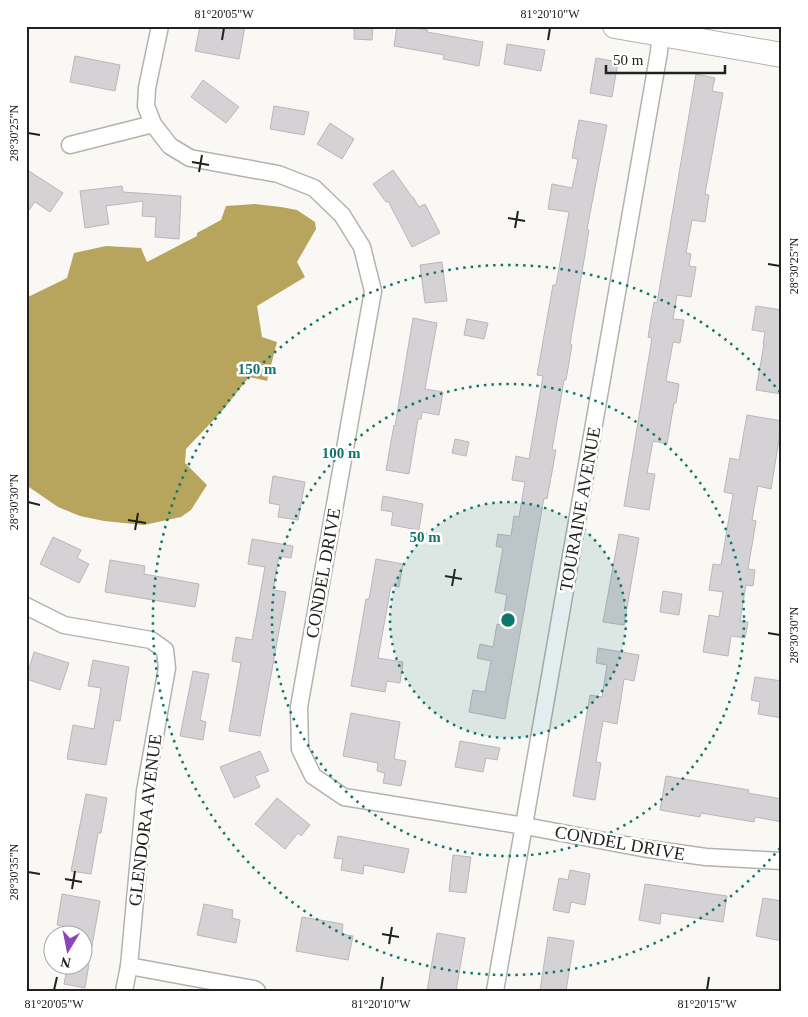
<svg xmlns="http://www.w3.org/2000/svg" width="808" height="1017" font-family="Georgia,serif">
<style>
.water{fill:#b8a55d}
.building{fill:#d4d2d5;stroke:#b9b7bb}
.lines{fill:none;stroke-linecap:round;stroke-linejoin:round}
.street-casing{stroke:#b3b2af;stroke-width:19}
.secondary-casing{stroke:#b3b2af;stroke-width:26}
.street{stroke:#fff;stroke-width:16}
.secondary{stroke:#fff;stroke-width:24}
.ticks{fill:none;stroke:#21211f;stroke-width:2}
.ring{fill:none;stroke:#0f766e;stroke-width:2.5;stroke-dasharray:2.5 5}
.labels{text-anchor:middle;stroke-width:5;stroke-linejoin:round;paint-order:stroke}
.street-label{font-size:18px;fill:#21211f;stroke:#fff}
.centre{fill:#0f766e;stroke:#fff;stroke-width:2.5}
.ring-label{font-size:15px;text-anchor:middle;font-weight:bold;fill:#0f766e;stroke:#fff;stroke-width:5;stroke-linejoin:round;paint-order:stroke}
.neatline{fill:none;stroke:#21211f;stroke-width:2}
.ticks-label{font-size:12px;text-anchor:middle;fill:#21211f}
</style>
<rect width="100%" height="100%" fill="#f9f8f4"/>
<path class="water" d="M255 204 281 207 297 210 315 222 316 229 297 262 305 277 257 306 262 337 277 342 267 381 249 377 223 410 186 449 185 463 207 485 191 510 181 517 144 525 104 521 80 516 58 507 26 485V303L28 297 67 278 74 253 106 246 141 248 147 262 197 236V233L221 220 226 206Z"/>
<g class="building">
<path d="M200 26H245L239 59 195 51Z"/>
<path d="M354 26H373L372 40 354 39Z"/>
<path d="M397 26 428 30 427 32 483 42 479 66 443 59 444 55 394 46Z"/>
<path d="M507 44 545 50 541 71 504 64Z"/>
<path d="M75 56 120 65 115 91 70 82Z"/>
<path d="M596 58 618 62 612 97 590 93Z"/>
<path d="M696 74 715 78 712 91 723 93 705 194 709 195 705 222 692 220 686 253 691 254 689 266 696 267 691 297 677 295 673 319 684 320 680 343 673 342 666 381 679 384 676 403H674L667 444 653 441 647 473 655 474 649 510 624 506 652 338 648 337 654 302 657 303Z"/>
<path d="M203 80 239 107 226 123 191 97Z"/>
<path d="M274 106 309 112 304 135 270 129Z"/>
<path d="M579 120 607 125 587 229 589 230 570 344 572 345 566 380H564L552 450H556L547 499 544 498 505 719 469 712 473 690 485 692 491 661 477 658 480 644 493 647 497 624 502 625 507 595 495 592 503 548 496 546 498 534 511 536 514 516 519 517 525 482 512 480 516 456 529 459 543 376 537 375 553 285H556L569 212 548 209 552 184 572 188 578 159 572 158Z"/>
<path d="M330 123 354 139 342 159 317 144Z"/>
<path d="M26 169 63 193 50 212 35 202 26 214Z"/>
<path d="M393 170 412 197H413L419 207 425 204 440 233 412 247 388 201 386 202 373 184Z"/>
<path d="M122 186 123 192 181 196 179 239 155 237 156 217 142 216 143 201 106 206 109 224 85 228 80 191Z"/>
<path d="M442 262 447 301 425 303 420 265Z"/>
<path d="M756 306 782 310V394L756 390 764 344H763L765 332 752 330Z"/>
<path d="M413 318 437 323 425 389 443 392 439 415 422 412 421 419H418L409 474 386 470 394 425 395 426Z"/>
<path d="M467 319 488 323 484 339 464 335Z"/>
<path d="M747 415 782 421 771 489 758 486 752 520 756 521 748 569 755 570 753 586 746 585 740 621 748 622 745 638 731 636 728 656 703 652 709 615 719 617 723 592 709 590 713 564 721 565 733 494 724 492 730 458 739 460Z"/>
<path d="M455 439 469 442 466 456 452 453Z"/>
<path d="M273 476 305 482 298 520 278 517 280 505 269 503Z"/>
<path d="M383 496 423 504 419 530 391 525 393 512 381 510Z"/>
<path d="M619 534 639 538 624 625 603 622Z"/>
<path d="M53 537 81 550 77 558 89 564 79 583 40 564Z"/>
<path d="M252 539 293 546 291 558 279 556 273 590 286 592 260 736 229 731 241 663 232 661 236 637 252 640 265 567 248 564Z"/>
<path d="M376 559 403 564 399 587 391 586 378 658 403 662 400 683 387 681 385 692 351 686 366 599H369Z"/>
<path d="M110 560 145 566 144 574 199 584 195 607 105 592Z"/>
<path d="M663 591 682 594 679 615 660 612Z"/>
<path d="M598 648 639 655 634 681 624 679 617 724 603 721 596 762 601 763 595 800 573 796 590 695 602 697 607 665 596 663Z"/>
<path d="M34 652 69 663 60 690 26 679Z"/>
<path d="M93 660 129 667 120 721 114 720 106 765 67 759 73 725 94 729 101 688 88 686Z"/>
<path d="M193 671 209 674 200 720 206 722 203 740 180 736Z"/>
<path d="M755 677 782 681V718L758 714 760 702 751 700Z"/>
<path d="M351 713 400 722 394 759 406 761 401 786 383 783 385 773 377 771 378 763 343 756Z"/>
<path d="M460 741 500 748 497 760 486 758 483 772 455 767Z"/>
<path d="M260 751 269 771 255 776 260 787 234 798 220 767Z"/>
<path d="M666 776 749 790 748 793 782 799V822L755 817 754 822 701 813 700 817 660 810Z"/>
<path d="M86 794 107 798 101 833H98L91 874 71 871Z"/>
<path d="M277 798 310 825 301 836 298 833 285 849 255 824Z"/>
<path d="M338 836 409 849 404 873 364 865 363 874 341 870 343 859 334 858Z"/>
<path d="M453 855 471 857 466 893 449 891Z"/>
<path d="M570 870 590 874 585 905 571 902 569 913 553 910 559 878 568 880Z"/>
<path d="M645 884 727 896 723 922 661 913 660 924 639 920Z"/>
<path d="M62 894 100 901 89 962 82 961V930L57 925Z"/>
<path d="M763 898 782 901V941L756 936Z"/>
<path d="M204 904 233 910 232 918 240 920 236 943 197 935Z"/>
<path d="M302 917 343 924 342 934 353 936 348 960 296 951Z"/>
<path d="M437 933 465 938 456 991H427Z"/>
<path d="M548 937 574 941 566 991H540Z"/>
<path d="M68 964H89L85 988 64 984Z"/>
</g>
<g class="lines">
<defs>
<g id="street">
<path d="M160 26 147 88 146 106 153 124 170 146 190 158 278 174 314 188 342 215 362 247 373 291 299 707 300 749 313 776 344 797 525 826 642 848 706 857 782 861"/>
<path d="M70 145 153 124"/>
<path d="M26 606 64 625 151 640 165 650 167 668 145 791 129 966 124 991"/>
<path d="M129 966 254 989 257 991"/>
<path d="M495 991 659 52 661 26"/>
</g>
<path id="secondary" d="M615 26 782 55"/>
</defs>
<use href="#street" class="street-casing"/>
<use href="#secondary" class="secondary-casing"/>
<use href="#street" class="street"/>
<use href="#secondary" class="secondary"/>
</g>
<path class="ticks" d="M222 40 224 28M548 40 550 28M28 133 40 135M192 162 209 165M199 172 202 155M508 218 525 221M515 228 518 211M768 264 780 266M28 502 40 505M128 520 146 523M135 530 138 513M445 576 462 579M452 586 455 569M768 633 780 635M28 872 40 874M65 879 82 882M72 889 75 871M382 934 399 937M389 944 392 927M54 990 57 977M381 990 383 977M707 990 709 977"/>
<circle cx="508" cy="620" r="118" fill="#0f766e" fill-opacity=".12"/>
<g class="ring">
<circle cx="508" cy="620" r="118"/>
<circle cx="508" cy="620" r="236"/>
<path d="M780 848A355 355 0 1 1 780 392"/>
</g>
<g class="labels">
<g class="street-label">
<text transform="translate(580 509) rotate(-80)" y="6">TOURAINE AVENUE</text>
<text transform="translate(323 573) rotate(-80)" y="6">CONDEL DRIVE</text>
<text transform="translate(145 820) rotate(-83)" y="6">GLENDORA AVENUE</text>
<text transform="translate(620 843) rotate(10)" y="6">CONDEL DRIVE</text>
</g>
</g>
<circle cx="508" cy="620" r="8" class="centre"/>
<g class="ring-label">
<text x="257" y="374">150 m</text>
<text x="341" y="458">100 m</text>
<text x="425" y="542">50 m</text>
</g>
<rect width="808" height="1017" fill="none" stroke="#ffffff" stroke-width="55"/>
<g transform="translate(68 950) rotate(190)"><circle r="24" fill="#ffffff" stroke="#a6a6a5"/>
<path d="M0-4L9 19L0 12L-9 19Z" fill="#8a46ba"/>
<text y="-8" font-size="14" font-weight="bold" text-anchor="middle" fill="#21211f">N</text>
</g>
<path d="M606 65v8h119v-8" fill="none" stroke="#21211f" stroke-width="2.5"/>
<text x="613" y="65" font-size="15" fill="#21211f" stroke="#ffffff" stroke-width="4" paint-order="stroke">50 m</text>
<rect x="28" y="28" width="752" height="962" class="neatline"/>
<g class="ticks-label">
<text x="224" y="18">81°20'05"W</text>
<text x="550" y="18">81°20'10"W</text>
<text transform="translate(14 133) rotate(-90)" y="4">28°30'25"N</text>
<text transform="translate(794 266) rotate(-90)" y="4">28°30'25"N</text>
<text transform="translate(14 502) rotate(-90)" y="4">28°30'30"N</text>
<text transform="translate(794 635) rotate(-90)" y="4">28°30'30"N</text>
<text transform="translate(14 872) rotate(-90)" y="4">28°30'35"N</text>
<text x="54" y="1008">81°20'05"W</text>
<text x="381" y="1008">81°20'10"W</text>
<text x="707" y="1008">81°20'15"W</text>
</g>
</svg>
